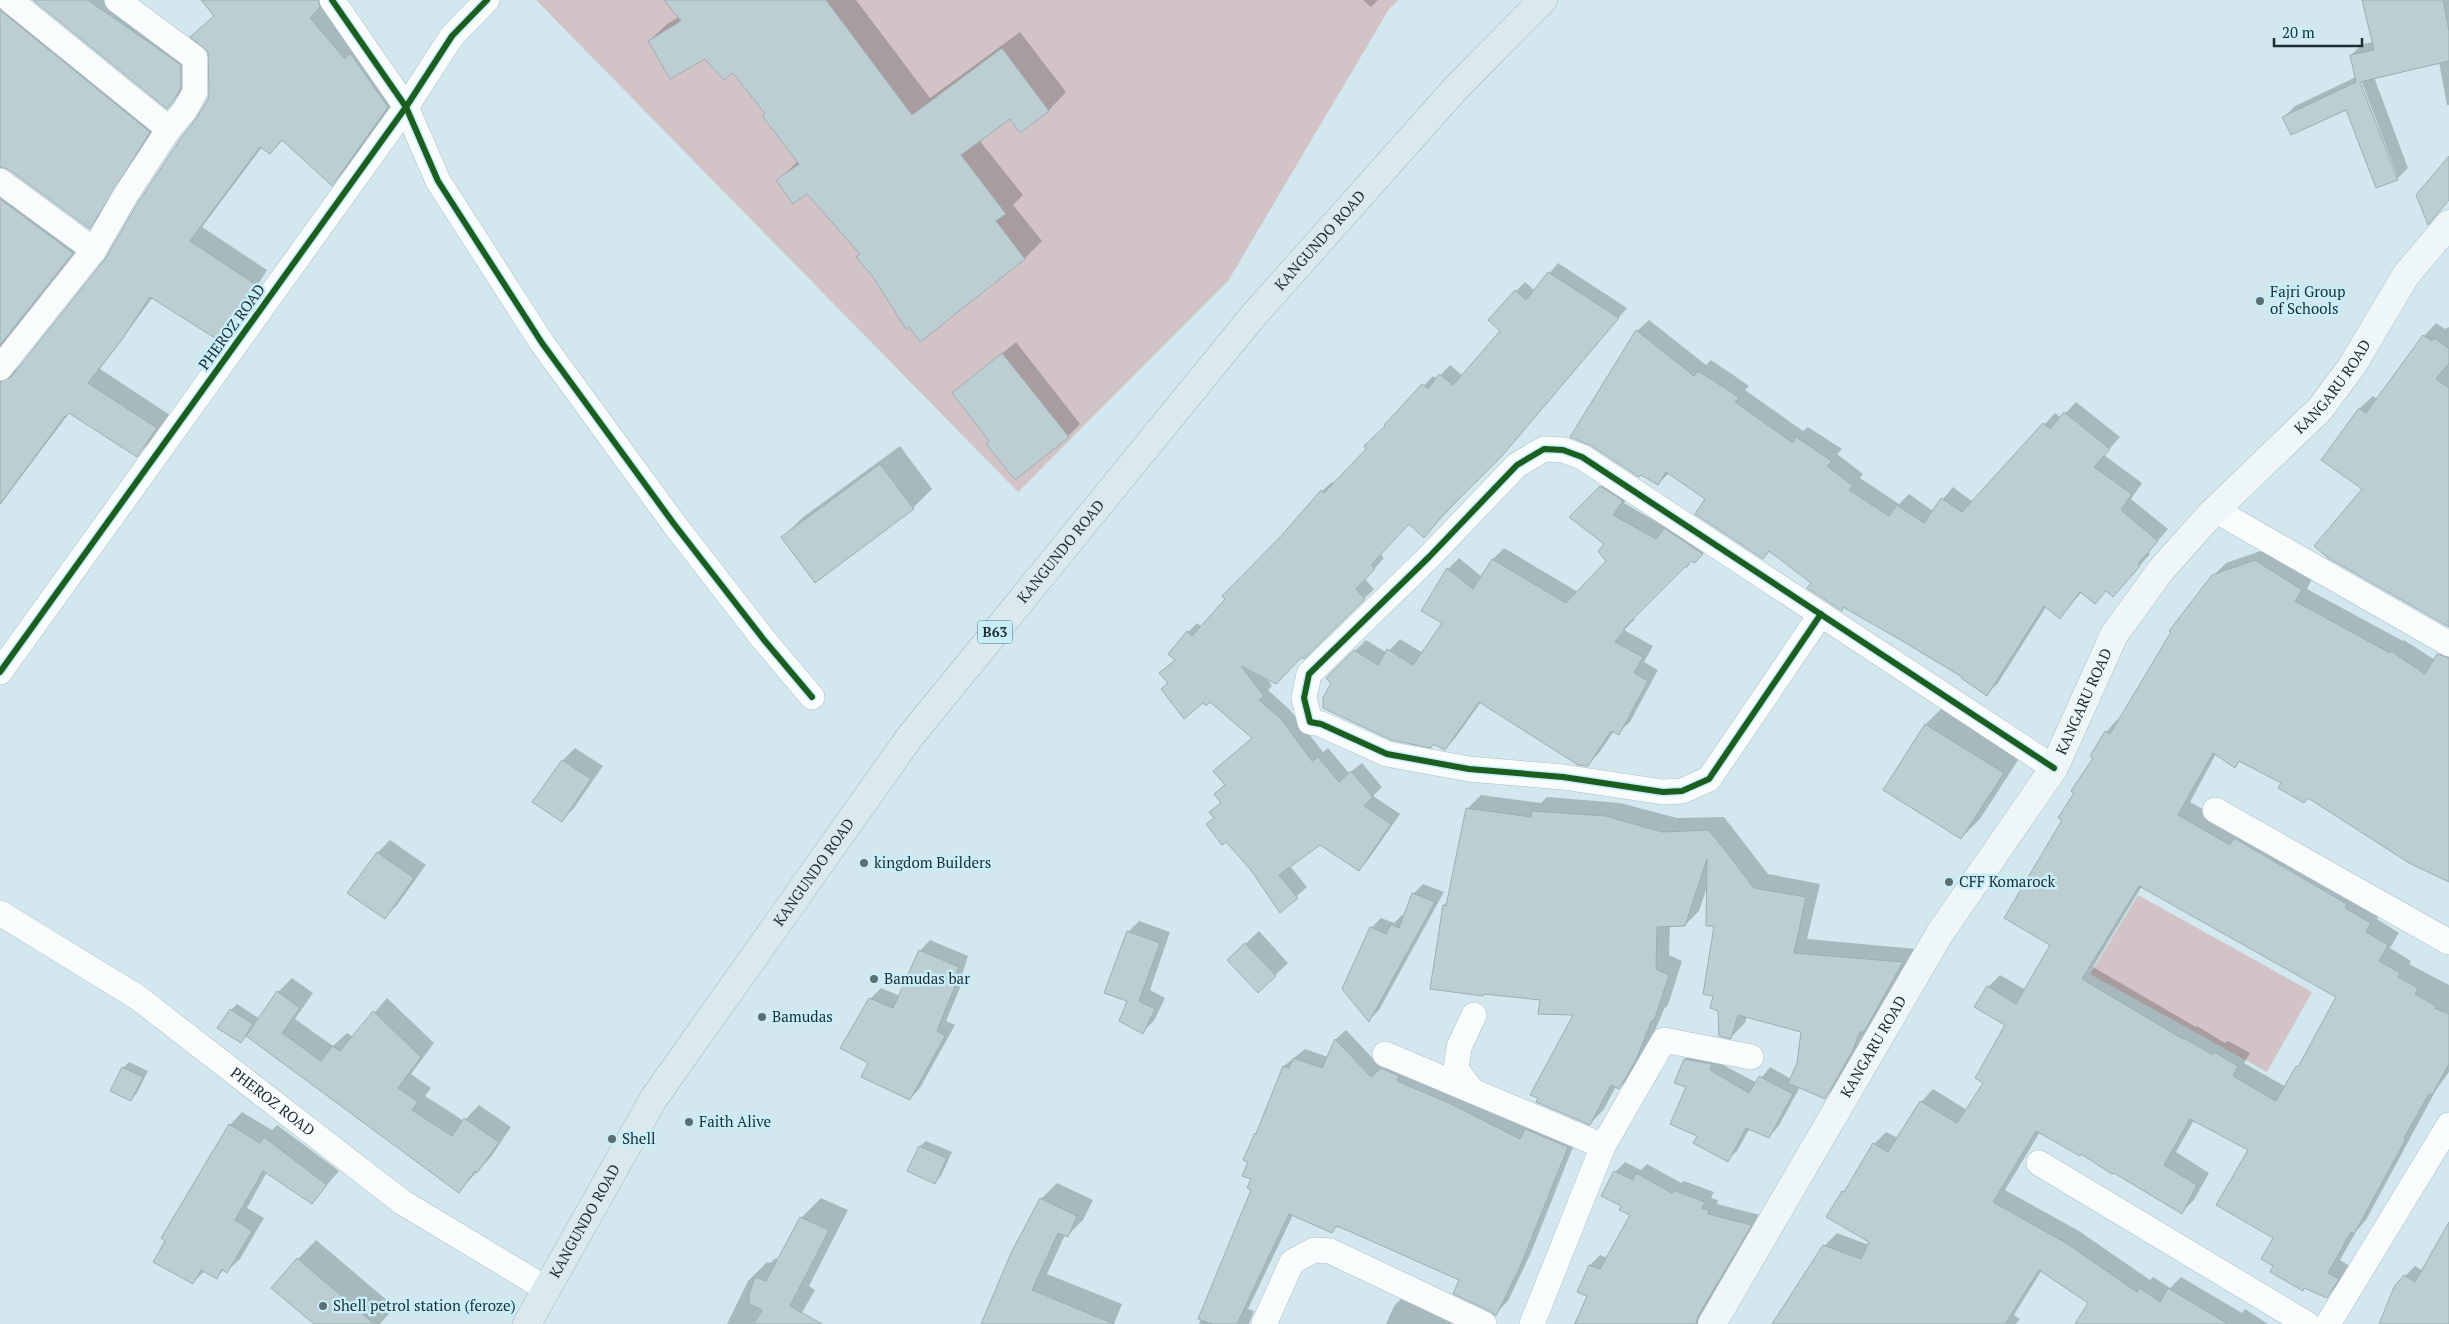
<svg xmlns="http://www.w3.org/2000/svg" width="2449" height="1324" font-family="'PT Serif',serif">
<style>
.green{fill:#d2c4c6}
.shadow{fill:#0003;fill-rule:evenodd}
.building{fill:#bdced3;stroke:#9daeb3;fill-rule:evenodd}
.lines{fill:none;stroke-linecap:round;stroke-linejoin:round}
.street-casing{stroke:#adbec3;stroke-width:26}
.secondary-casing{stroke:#adbec3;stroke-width:29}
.highway-casing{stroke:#a0b8bf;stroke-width:29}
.street{stroke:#f8fcfc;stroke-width:25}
.secondary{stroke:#eff6f8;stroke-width:28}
.highway{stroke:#d9e9ed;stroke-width:28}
.cycleway-casing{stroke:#c7eef9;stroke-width:9}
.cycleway{stroke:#1b5e20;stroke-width:6}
.poi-dot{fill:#5d6e73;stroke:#c7eef9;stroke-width:2}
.labels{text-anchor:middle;stroke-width:5;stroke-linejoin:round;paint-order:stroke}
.shield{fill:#c7eef9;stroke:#51676d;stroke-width:1}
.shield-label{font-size:14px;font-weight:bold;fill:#1e2d31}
.street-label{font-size:15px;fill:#1e2d31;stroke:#c7eef9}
.poi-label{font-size:15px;fill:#1e2d31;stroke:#c7eef9;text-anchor:start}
</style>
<rect width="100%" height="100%" fill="#d2e8ee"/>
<g class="green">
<path d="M536 0H1398L1389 9 1228 281 1018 492Z"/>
<path d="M2138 895 2312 992 2267 1072 2090 974Z"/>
</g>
<g class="shadow">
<path d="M0 0 162 118 102 214 89 227 9 168 0 167Z"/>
<path d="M35 0H119L193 74 180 94 167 107Z"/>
<path d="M202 0H326L401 93 345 171 332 184 283 140 270 153 262 147 202 227 267 270 240 313 217 338 153 297 100 369 170 415 150 442 137 455 70 412 0 505V360L5 367 19 369 106 260 199 118 209 99 215 15Z"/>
<path d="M666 0H856L930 98 1020 32 1066 92 1049 110 1020 131 1010 117 979 140 1023 195 1013 205 1042 241 1025 258 920 341 862 253 807 192 778 181 798 161 767 113 733 71 706 57 649 41 667 24 679 17Z"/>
<path d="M1363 0H1378L1371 7Z"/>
<path d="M2363 0H2449V105H2447L2439 62 2374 77 2408 168 2397 179 2347 109 2284 117 2295 106 2356 77 2351 55 2362 44 2374 42ZM2359 75 2397 175H2394L2357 76Z"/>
<path d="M0 174 86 239 0 348Z"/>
<path d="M1558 263 1627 308 1511 445 1424 536 1410 523 1380 554 1384 558 1365 579 1374 589 1304 657 1302 655 1266 677 1272 686 1268 690 1290 710 1323 752 1328 748 1349 773 1362 763 1382 787 1373 796 1400 814 1368 860 1359 870 1320 844 1290 866 1307 887 1280 911 1211 812 1222 802 1216 794 1225 784 1215 771 1253 737 1210 701 1170 682 1171 664 1176 659 1188 632 1197 623 1202 627 1322 491 1332 482 1334 484 1368 449 1386 425 1433 376 1437 379 1450 365 1463 376 1502 331 1516 291 1525 282 1535 291Z"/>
<path d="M1649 320 1706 365 1711 360 1739 379 1749 386 1745 390 1803 431 1808 427 1842 449 1837 454 1863 474 1860 478 1899 504 1909 494 1933 511 1953 487 1973 502 2055 413 2061 418 2076 402 2120 437 2104 455 2142 483 2131 499 2168 529 2148 552 2150 554 2124 584 2107 590 2082 592 2060 617 2046 607 1998 683 1987 694 1963 676 1844 607 1841 609 1813 582 1771 550 1763 558 1706 499 1669 473 1658 484 1590 444 1572 437 1637 331Z"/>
<path d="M2436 323 2445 329 2449 327V626L2364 489 2323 459 2360 408 2373 396 2377 399 2424 336Z"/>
<path d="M1016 342 1080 424 1068 436 991 441 954 393Z"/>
<path d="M900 446 932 489 913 508 815 581 783 537 802 518Z"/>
<path d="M1612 476 1633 490 1624 503 1706 550 1695 562 1692 560 1684 565 1633 617 1635 619 1624 630 1653 646 1644 662 1658 670 1630 722 1618 733 1614 731 1599 753 1587 765 1481 702 1456 737 1445 749 1434 743 1431 746 1327 678 1366 640 1387 653 1400 639 1423 653 1443 623 1448 569 1459 558 1482 577 1493 559 1504 548 1578 592 1607 561 1606 544 1571 517Z"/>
<path d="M2269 548 2313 577 2307 589 2403 641 2404 640 2435 660 2449 644V881L2309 797 2240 760 2235 766 2216 754 2190 802 2382 910 2377 919 2399 933 2390 948 2411 961 2409 964 2449 985V1072L2436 1090 2366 1220 2357 1230 2340 1260 2350 1266 2339 1284 2327 1296 2275 1265V1238L2249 1150 2194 1120 2176 1152 2209 1173 2194 1200 2182 1212 2082 1153 2040 1132 2005 1190 2079 1231 2150 1280 2153 1277 2170 1288 2181 1277 2242 1313 2245 1309 2268 1324H2076L2090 1303 2042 1270 2014 1315 2020 1319 2016 1324H1772L1824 1246 1837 1233 1869 1245 1871 1241 1843 1192 1850 1185 1874 1144 1886 1132 1898 1138 1921 1102 1933 1089 1967 1110 1985 1083 2007 1024 1988 987 2000 975 2026 990 2051 944 2063 820 2106 732 2118 719 2120 720 2213 576 2226 563ZM2142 886 2337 997 2302 1062 2286 1087 2244 1063 2250 1053 2228 1041 2225 1043 2197 1026 2196 1027 2093 967Z"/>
<path d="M1944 706 2022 754 1980 819 1961 838 1926 724Z"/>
<path d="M575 748 603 766 574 808 562 820 563 760Z"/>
<path d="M1481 795 1541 803 1547 797 1620 803 1677 818 1724 817 1768 874 1820 884 1807 939 1916 949 1839 1083 1825 1097 1800 1087 1778 1127 1768 1137 1750 1128 1737 1151 1727 1160 1699 1135 1687 1086 1685 1059 1695 1050 1757 1083 1770 1067 1791 1079 1798 1063 1802 1031 1747 1016 1745 1023 1731 1037 1714 995 1715 924 1708 884 1699 911 1685 925H1670L1669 955 1682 961 1668 1005 1664 1009 1649 1045 1633 1074 1619 1088 1616 1086 1604 1109 1590 1124 1575 1014 1541 999 1432 988 1444 905 1448 901 1467 809Z"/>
<path d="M390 840 426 865 397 905 384 918 349 893 378 852Z"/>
<path d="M1423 884 1444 892 1379 1010 1369 1020 1371 928 1381 918 1394 923 1402 915 1405 916 1413 894Z"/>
<path d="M1139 921 1170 932 1150 990 1165 998 1154 1021 1142 1032 1128 1000V932Z"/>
<path d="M1259 931 1288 963 1258 992 1241 948Z"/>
<path d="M930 940 968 956 962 975 965 976 946 1021 955 1025 920 1088 910 1099 870 1062V999L881 988 900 996 920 951Z"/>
<path d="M292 978 313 993 295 1019 333 1046 347 1033 353 1037 387 998 434 1043 411 1074 431 1088 425 1096 464 1121 479 1105 511 1127 491 1157 459 1191 247 1035 240 1042 231 1010 237 1004 260 1019 278 992Z"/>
<path d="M1346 1030 1382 1068 1392 1059 1577 1137 1530 1255 1508 1301 1498 1311 1461 1280 1338 1225 1332 1232 1293 1215 1248 1309 1254 1311 1249 1324H1199L1253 1190 1250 1161 1256 1134 1259 1131 1284 1066 1305 1049 1328 1057 1336 1039Z"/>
<path d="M129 1062 148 1071 137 1093 131 1099 112 1090 123 1068Z"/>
<path d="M242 1112 272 1130 277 1125 339 1171 312 1202 267 1172 247 1208 264 1218 240 1259 227 1271 225 1269 217 1277 205 1271 192 1283 230 1125Z"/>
<path d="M926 1141 952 1152 941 1176 935 1182 920 1146Z"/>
<path d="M1625 1162 1641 1170 1647 1164 1681 1183 1684 1181 1714 1192 1711 1198 1718 1200 1717 1204 1760 1215 1701 1324H1574L1588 1295 1578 1291 1590 1265 1600 1255 1607 1258 1632 1214 1623 1205 1615 1172Z"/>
<path d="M1057 1183 1093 1200 1083 1220 1067 1236 1065 1235 1047 1274 1122 1304 1114 1324H1002L1041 1199Z"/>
<path d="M821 1198 848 1210 809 1286 815 1290 800 1316 792 1324H727L748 1281 767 1262 770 1263 776 1258 779 1259 801 1218Z"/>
<path d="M2449 1223V1324H2379L2405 1276 2415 1266 2423 1271Z"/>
<path d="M316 1240 395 1307 380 1324H316L298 1259Z"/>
<path d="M1404 1296 1454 1318 1451 1324H1386L1394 1306Z"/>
</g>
<g class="building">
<path d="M33 0H88L164 53 181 65V88L173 102 167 109Z"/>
<path d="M201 0H318L320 7 310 18 345 59 350 53 388 107 332 186 282 140 270 154 260 147 190 241 255 284 218 340 150 297 121 341 88 383 157 428 137 457 69 413 66 417 65 416 0 504V382L11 377 105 259 137 204 181 138 197 117 208 99 209 92 208 52 190 37 214 16Z"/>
<path d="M664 0H826L912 115 1002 48 1049 111 1020 133 1010 119 961 155 1006 214 996 221 1025 259 920 342 909 327 906 329 873 277 856 257 860 254 807 194 793 204 776 180 799 164 762 116 765 114 733 73 724 80 705 59 670 79 648 41 681 21Z"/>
<path d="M2362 0H2443L2449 31V61L2360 82 2398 180 2376 188 2346 110 2291 135 2282 117 2356 82 2350 55 2374 50Z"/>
<path d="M0 10 150 132 90 229 8 169 0 167Z"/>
<path d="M2449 156V200L2428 225 2416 195Z"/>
<path d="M0 199 73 253 0 345Z"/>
<path d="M1548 272 1619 318 1502 456 1444 514 1424 538 1409 524 1371 565 1375 569 1356 589 1365 599 1304 659 1302 657 1276 684 1241 666 1264 696 1259 700 1281 719 1312 761 1318 757 1339 782 1351 771 1373 797 1364 806 1391 824 1359 871 1320 845 1279 875 1298 898 1280 913 1250 869 1226 842 1222 845 1206 824 1214 818 1209 812 1221 803 1214 794 1225 785 1213 771 1252 738 1210 702 1206 706 1203 703 1184 719 1161 689 1168 683 1159 673 1175 660 1168 654 1187 631 1192 636 1225 599 1222 596 1281 536 1321 490 1324 493 1366 449 1364 446 1385 426 1384 425 1422 384 1428 389 1439 374 1453 385 1500 331 1488 320 1515 290 1526 300Z"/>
<path d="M1636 330 1694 376 1698 371 1728 390 1739 398 1735 402 1793 443 1796 437 1832 461 1827 466 1853 486 1849 490 1889 516 1897 505 1924 523 1941 498 1962 512 2043 423 2050 429 2064 412 2110 449 2094 467 2132 494 2121 510 2158 541 2138 564 2140 566 2113 597 2106 591 2095 604 2080 592 2060 619 2044 606 1987 696 1961 678 1962 677 1899 639 1843 607 1842 611 1807 588 1811 583 1769 551 1763 559 1695 514 1705 499 1666 472 1658 485 1641 475 1639 477 1590 445 1570 437Z"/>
<path d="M2423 335 2432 341 2435 338 2449 349V363L2436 379 2449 388V627L2328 558 2314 546 2362 489 2321 460 2359 408 2366 413Z"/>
<path d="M1002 353 1069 437 1015 480 986 444 989 441 952 393Z"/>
<path d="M880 464 914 509 815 583 781 537Z"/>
<path d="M1600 486 1623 501 1613 515 1656 539 1664 528 1703 554 1695 563 1691 561 1687 567H1685L1623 629 1625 630 1615 642 1643 657 1634 673 1648 681 1619 735 1611 731 1588 766 1578 765 1479 702 1445 750 1433 744 1431 748 1391 740 1323 708V698L1331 683 1326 678 1354 650 1378 665 1387 649 1413 665 1442 623 1421 611 1447 568 1473 589 1492 559 1566 603 1606 561 1598 551 1604 544 1569 517Z"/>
<path d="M2255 560 2302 590 2295 601 2390 653 2391 651 2425 674 2437 654 2449 658V882L2409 863 2308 798 2304 803 2278 788 2281 783 2239 761 2235 768 2213 753 2178 815 2230 845 2234 838 2347 904 2345 908 2371 923 2366 932 2388 945 2379 961 2400 973 2398 977 2418 988 2415 994 2436 1006 2434 1008 2449 1014V1064L2432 1095 2429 1094 2404 1138 2406 1139 2354 1234 2351 1232 2328 1273 2339 1279 2327 1298 2304 1288 2303 1291 2270 1272 2273 1266 2261 1259 2273 1238 2216 1205 2248 1150 2190 1119 2164 1165 2197 1185 2182 1214 2114 1173 2112 1174 2081 1154 2080 1156 2036 1131 1993 1202 2066 1243 2137 1292 2140 1288 2160 1302 2168 1288 2228 1324H2075L2088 1303 2039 1270 2005 1324H1772L1823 1245 1861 1259 1869 1242 1826 1217 1842 1191 1844 1192 1873 1143 1888 1152 1920 1101 1957 1123 1983 1083 1975 1078 2005 1025 1974 1007 1987 986 2016 1004 2050 945 2004 918 2062 820 2058 818 2074 793 2071 791 2093 758 2090 756 2105 731 2110 734 2171 632 2169 631 2212 575ZM2139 886 2336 997 2298 1067 2296 1066 2276 1101 2233 1076 2238 1066 2214 1052 2213 1055 2184 1038 2183 1039 2082 979Z"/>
<path d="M1925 724 2004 773 1961 839 1883 790Z"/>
<path d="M562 760 591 779 562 822 532 802Z"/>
<path d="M1466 808 1531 817 1532 811 1606 816 1662 832 1709 830 1754 888 1806 897 1794 953 1903 962 1864 1032H1860L1852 1052 1825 1099 1788 1083 1797 1063 1801 1032 1738 1015 1731 1039 1719 1036 1718 1011 1710 1008 1713 996 1703 994 1714 926H1706L1707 859 1685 926 1657 927 1656 969 1669 975 1654 1021 1652 1020 1636 1060 1619 1089 1611 1085 1590 1125 1536 1102 1538 1098 1530 1095 1573 1015 1538 1014 1540 1000 1484 994 1483 996 1430 989 1443 905 1446 906Z"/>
<path d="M377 852 414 878 385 919 347 893Z"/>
<path d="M1412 893 1435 902 1369 1022 1342 989 1370 927 1386 934 1391 924 1399 928Z"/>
<path d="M1127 931 1160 943 1139 1001 1155 1009 1143 1034 1119 1021 1127 1001 1104 993Z"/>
<path d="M1245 943 1276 976 1258 993 1227 960Z"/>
<path d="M919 950 959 967 953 985 955 986 937 1031 945 1036 910 1100 861 1077 868 1063 840 1048 869 998 893 1008Z"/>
<path d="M277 991 300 1008 282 1033 321 1061 332 1046 340 1051 373 1011 421 1057 398 1088 418 1102 412 1110 452 1136 464 1118 499 1142 477 1173 475 1171 459 1193 246 1036Z"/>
<path d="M230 1009 253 1024 241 1043 217 1028Z"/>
<path d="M1335 1039 1371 1077 1381 1068 1399 1076 1397 1081 1449 1103 1520 1139 1525 1129 1568 1147 1520 1267 1496 1316 1490 1311 1453 1294 1459 1280 1349 1231 1336 1226 1332 1233 1289 1214 1237 1324H1212L1198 1319 1251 1190 1247 1188 1251 1179 1242 1176 1248 1162 1243 1160 1255 1133 1256 1134 1283 1066 1289 1068 1294 1058 1322 1068Z"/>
<path d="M1684 1059 1712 1064 1710 1070 1749 1093 1759 1076 1793 1094 1769 1138 1746 1128 1728 1162 1693 1143 1697 1136 1670 1124 1686 1087 1674 1083Z"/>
<path d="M122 1067 143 1077 131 1101 110 1091Z"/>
<path d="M229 1124 260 1143 264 1137 327 1185 312 1204 263 1171 235 1220 252 1231 227 1273 222 1269 217 1279 201 1270 193 1284 153 1262 165 1241 161 1238Z"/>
<path d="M919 1146 947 1158 935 1184 907 1171Z"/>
<path d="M1614 1171 1633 1180 1636 1173 1672 1193 1673 1190 1705 1202 1702 1208 1709 1210 1708 1214 1752 1225 1698 1316 1696 1324H1575L1587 1296 1577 1292 1589 1265 1600 1269 1630 1215 1619 1210 1621 1206 1601 1196Z"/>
<path d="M1040 1198 1077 1216 1068 1237 1058 1233 1032 1290 1114 1324H981L1011 1253Z"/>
<path d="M800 1217 829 1230 790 1306 822 1324H754L762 1310 749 1304V1295L755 1277 766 1281Z"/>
<path d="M2449 1222V1324H2379L2394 1287 2404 1275 2415 1282Z"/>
<path d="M297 1258 374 1324H314L271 1288Z"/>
</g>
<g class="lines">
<defs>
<g id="street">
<path d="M10 0 169 129"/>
<path d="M332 0 406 107 438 181 542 343 674 524 764 640 812 697"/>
<path d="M0 181 94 250"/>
<path d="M0 368 94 250 125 196 169 129 185 110 195 92V58L117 0"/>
<path d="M2215 510 2449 644"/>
<path d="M1821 614 1709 779 1682 791 1663 792 1563 777 1469 769 1387 754 1321 724 1310 722 1304 698 1309 674 1429 557 1517 465 1544 449 1563 450 1582 457 2054 768"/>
<path d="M0 672 406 107 452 36 487 0"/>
<path d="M2215 810 2449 942"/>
<path id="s1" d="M0 913 137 997 402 1202 548 1290"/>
<path d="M1385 1054 1603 1146"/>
<path d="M1472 1090 1456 1069 1459 1047 1474 1015"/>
<path d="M2039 1163 2307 1324"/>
<path d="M1264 1324 1292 1262 1314 1250 1330 1251 1484 1324"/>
<path d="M1532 1324 1603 1146 1664 1040 1751 1057"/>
<path d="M2328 1324 2449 1125"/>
</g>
<g id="secondary">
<path id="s2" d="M1712 1324 1940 933 2054 768 2114 635 2161 570 2211 514 2320 409 2352 366 2406 275 2449 224"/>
</g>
<g id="highway">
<path id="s3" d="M527 1324 654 1098 909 738 1253 316 1456 88 1543 0"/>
</g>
</defs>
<use href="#street" class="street-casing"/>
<use href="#secondary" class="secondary-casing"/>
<use href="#highway" class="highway-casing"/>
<use href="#street" class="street"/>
<use href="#secondary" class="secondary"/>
<use href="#highway" class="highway"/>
<defs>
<g id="cycleway">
<path d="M332 0 406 107 438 181 542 343 674 524 764 640 812 697"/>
<path d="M1821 614 1709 779 1682 791 1663 792 1563 777 1469 769 1387 754 1321 724 1310 722 1304 698 1309 674 1429 557 1517 465 1544 449 1563 450 1582 457 2054 768"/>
<path d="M0 672 406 107 452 36 487 0"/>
</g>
</defs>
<use href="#cycleway" class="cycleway-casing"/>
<use href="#cycleway" class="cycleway"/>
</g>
<g class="poi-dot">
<circle cx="2260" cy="301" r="5"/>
<circle cx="864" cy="863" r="5"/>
<circle cx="1949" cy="882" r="5"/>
<circle cx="874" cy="979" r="5"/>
<circle cx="762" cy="1017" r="5"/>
<circle cx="689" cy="1122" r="5"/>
<circle cx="612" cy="1139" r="5"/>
<circle cx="323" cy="1306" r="5"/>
</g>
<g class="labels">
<rect class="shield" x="977.5" y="620.5" width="35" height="23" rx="4"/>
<g class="shield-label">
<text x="995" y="637">B63</text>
</g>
<g class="street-label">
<text dy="5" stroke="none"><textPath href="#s3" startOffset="1346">KANGUNDO ROAD</textPath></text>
<text transform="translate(232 327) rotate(-54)" y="5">PHEROZ ROAD</text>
<text dy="5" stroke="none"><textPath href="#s2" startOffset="1131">KANGARU ROAD</textPath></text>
<text dy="5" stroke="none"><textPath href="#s3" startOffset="941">KANGUNDO ROAD</textPath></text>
<text dy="5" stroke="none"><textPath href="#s2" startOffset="726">KANGARU ROAD</textPath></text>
<text dy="5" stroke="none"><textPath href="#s3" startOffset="536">KANGUNDO ROAD</textPath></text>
<text dy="5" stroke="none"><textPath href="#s2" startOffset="321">KANGARU ROAD</textPath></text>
<text dy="5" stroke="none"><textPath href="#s1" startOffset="332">PHEROZ ROAD</textPath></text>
<text dy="5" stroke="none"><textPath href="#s3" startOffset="118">KANGUNDO ROAD</textPath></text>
</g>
<g class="poi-label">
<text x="2270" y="297">Fajri Group<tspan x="2270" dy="17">of Schools</tspan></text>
<text x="874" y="868">kingdom Builders</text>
<text x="1959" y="887">CFF Komarock</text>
<text x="884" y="984">Bamudas bar</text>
<text x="772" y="1022">Bamudas</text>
<text x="699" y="1127">Faith Alive</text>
<text x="622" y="1144">Shell</text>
<text x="333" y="1311">Shell petrol station (feroze)</text>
</g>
</g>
<path d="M2274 38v8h88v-8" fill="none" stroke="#1e2d31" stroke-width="2.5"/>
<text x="2282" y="38" font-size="15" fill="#1e2d31" stroke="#c7eef9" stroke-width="4" paint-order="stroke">20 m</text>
</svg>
